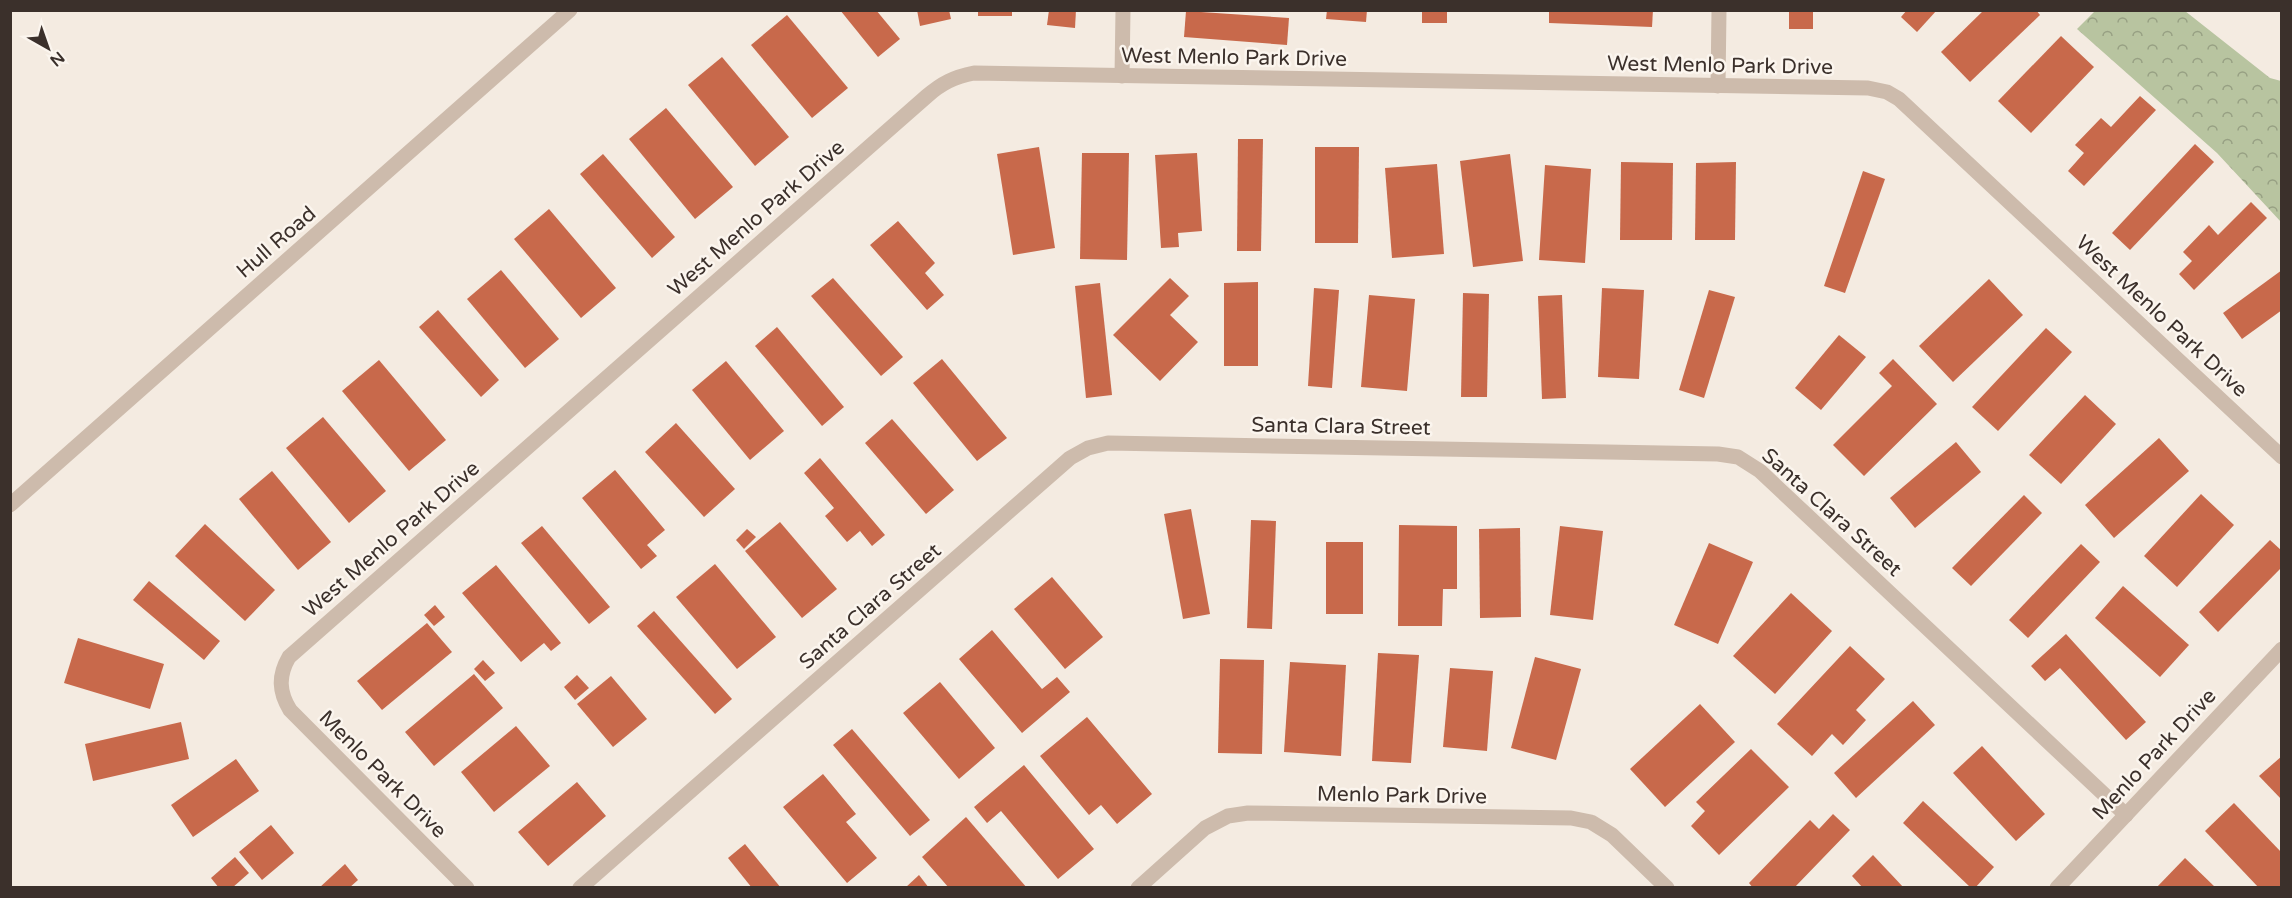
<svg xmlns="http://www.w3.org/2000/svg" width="2292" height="898" font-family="'Varela Round',sans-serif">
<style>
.forest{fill:url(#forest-crowns)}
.building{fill:#c8694b}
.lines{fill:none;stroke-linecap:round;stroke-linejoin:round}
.street{stroke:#cdbbac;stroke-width:15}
.labels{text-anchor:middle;stroke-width:5;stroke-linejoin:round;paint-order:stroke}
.street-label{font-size:21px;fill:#3b302b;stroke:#fbf5ee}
</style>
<defs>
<pattern id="forest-crowns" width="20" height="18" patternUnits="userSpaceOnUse" patternTransform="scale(1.5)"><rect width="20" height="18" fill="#b8c4a0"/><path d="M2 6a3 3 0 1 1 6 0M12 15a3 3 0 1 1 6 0" fill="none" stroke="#97a083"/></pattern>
</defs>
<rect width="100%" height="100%" fill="#f4ebe1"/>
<path class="forest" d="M2095 11H2185L2270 78 2281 81V222L2217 153 2077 29Z"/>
<g class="building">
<path d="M840 10H876L900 39 878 57Z"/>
<path d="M917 10H949L951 19 920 26Z"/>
<rect x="978" y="10" width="34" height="6"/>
<path d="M1049 10H1076L1075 28 1047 25Z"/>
<path d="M1327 10H1367L1366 22 1326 19Z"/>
<rect x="1422" y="10" width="25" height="13"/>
<path d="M1549 10H1653L1652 27 1549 23Z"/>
<rect x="1789" y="10" width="24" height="19"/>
<path d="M1907 10H1937L1917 32 1901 17Z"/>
<path d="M1984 10H2036L2040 15 1970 82 1941 52Z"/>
<path d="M1186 11 1289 18 1287 45 1184 37Z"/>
<path d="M787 15 848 88 812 118 751 45Z"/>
<path d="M2061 36 2094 67 2031 133 1998 101Z"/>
<path d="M722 57 789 137 755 166 688 85Z"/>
<path d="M2140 96 2156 110 2084 186 2068 171 2084 153 2075 145 2101 118 2111 127Z"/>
<path d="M666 108 733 187 695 219 629 139Z"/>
<path d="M1238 139H1263L1261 251H1237Z"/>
<path d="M2195 144 2214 162 2130 250 2112 233Z"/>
<path d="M1039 147 1055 248 1013 255 997 154Z"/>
<path d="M1315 147H1359L1358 243H1315Z"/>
<path d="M1082 153H1129L1127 260 1080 259Z"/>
<path d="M1197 153 1202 231 1178 233 1179 247 1161 248 1155 155Z"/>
<path d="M603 154 675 237 652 258 580 174Z"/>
<path d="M1510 154 1523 261 1473 267 1460 161Z"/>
<path d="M1621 162 1673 163 1672 240H1620Z"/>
<path d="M1736 162 1735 240H1695L1696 163Z"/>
<path d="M1437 164 1444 254 1392 258 1385 168Z"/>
<path d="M1545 165 1591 169 1585 263 1539 260Z"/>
<path d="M1863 171 1885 179 1845 293 1824 286Z"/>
<path d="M2251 202 2267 218 2194 290 2179 274 2192 261 2183 252 2209 225 2218 235Z"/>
<path d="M549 209 616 288 581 318 514 239Z"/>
<path d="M898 221 935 263 925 273 944 295 927 310 870 245Z"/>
<path d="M501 270 559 339 525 368 467 299Z"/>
<path d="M2282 270V310L2242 339 2223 313Z"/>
<path d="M833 278 903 357 881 376 811 296Z"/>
<path d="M1170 278 1189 296 1170 315 1198 342 1160 381 1113 335Z"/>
<path d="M1989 279 2023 315 1953 382 1919 346Z"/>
<path d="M1258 282V366H1224V283Z"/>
<path d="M1100 283 1112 395 1086 398 1075 286Z"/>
<path d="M1314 288 1339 290 1332 388 1308 386Z"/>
<path d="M1602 288 1644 290 1639 379 1598 377Z"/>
<path d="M1709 290 1735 297 1704 398 1679 390Z"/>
<path d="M1463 293 1489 294 1487 397H1461Z"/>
<path d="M1369 295 1415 299 1407 391 1361 387Z"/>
<path d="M1562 295 1566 398 1542 399 1538 296Z"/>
<path d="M438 310 499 380 481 397 419 327Z"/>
<path d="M777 327 844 407 822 426 755 346Z"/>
<path d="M2046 328 2072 352 1998 431 1972 407Z"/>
<path d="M1839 335 1866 357 1821 410 1795 388Z"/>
<path d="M942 359 1007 438 977 461 913 383Z"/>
<path d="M1893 359 1937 404 1864 476 1833 445 1892 386 1879 373Z"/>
<path d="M379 360 446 440 409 471 342 391Z"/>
<path d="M726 361 784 431 750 460 692 390Z"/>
<path d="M2085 395 2116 424 2061 484 2029 455Z"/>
<path d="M323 417 386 491 349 523 286 448Z"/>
<path d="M892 419 954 490 926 514 865 443Z"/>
<path d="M676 423 735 489 704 517 645 452Z"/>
<path d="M2159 438 2189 471 2114 538 2085 505Z"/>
<path d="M1956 442 1981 472 1915 528 1890 498Z"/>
<path d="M820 458 885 535 872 546 860 531 847 542 825 516 834 508 804 473Z"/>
<path d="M615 470 665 530 647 545 657 556 641 569 582 498Z"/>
<path d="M272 471 331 542 298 570 239 499Z"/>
<path d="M2201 494 2234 525 2177 587 2144 556Z"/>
<path d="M2024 495 2042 513 1971 586 1952 568Z"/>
<path d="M1191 509 1210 614 1183 619 1164 514Z"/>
<path d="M1251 520 1276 521 1272 629 1247 628Z"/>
<path d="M780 522 837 589 802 618 745 551Z"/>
<path d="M205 524 275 590 245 621 175 556Z"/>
<path d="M1399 525 1457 526V589H1443L1442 626H1398Z"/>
<path d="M542 526 610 607 589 624 521 543Z"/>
<path d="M1560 526 1603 531 1593 620 1550 615Z"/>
<path d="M1520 528 1521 617 1480 618 1479 529Z"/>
<path d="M747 529 756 537 744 549 736 540Z"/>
<path d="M2270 540 2282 551V567L2218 632 2199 612Z"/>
<rect x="1326" y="542" width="37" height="72"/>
<path d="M1709 543 1753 562 1718 644 1674 625Z"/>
<path d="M2081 544 2100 562 2028 638 2009 620Z"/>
<path d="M715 564 776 637 737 669 676 597Z"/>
<path d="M496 565 561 643 551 651 544 643 521 662 462 593Z"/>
<path d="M1052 577 1103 637 1065 669 1014 609Z"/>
<path d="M149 581 220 641 204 660 133 600Z"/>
<path d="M2123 586 2189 645 2160 677 2095 618Z"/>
<path d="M1791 593 1832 631 1775 694 1733 656Z"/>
<path d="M435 605 445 617 434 626 424 615Z"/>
<path d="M654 611 732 699 715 714 637 626Z"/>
<path d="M427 623 452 652 382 710 357 681Z"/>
<path d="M992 630 1042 689 1057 677 1070 692 1022 733 959 659Z"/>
<path d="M2066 634 2146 722 2126 740 2060 668 2045 681 2031 666Z"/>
<path d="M78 638 164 664 150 709 64 683Z"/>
<path d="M1850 646 1885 679 1856 710 1866 720 1843 745 1832 734 1812 756 1777 724Z"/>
<path d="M1378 653 1419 655 1411 763 1372 761Z"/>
<path d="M1535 657 1581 669 1556 760 1511 748Z"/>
<path d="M1220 659 1264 660 1262 754 1218 753Z"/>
<path d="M483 660 495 673 485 681 474 669Z"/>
<path d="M1290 662 1346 665 1341 756 1284 752Z"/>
<path d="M1450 668 1493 671 1487 751 1443 747Z"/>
<path d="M474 674 503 708 434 766 405 732Z"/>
<path d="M577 675 589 688 575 700 564 687Z"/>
<path d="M611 676 647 719 613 747 577 704Z"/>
<path d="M940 682 995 748 959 779 903 713Z"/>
<path d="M1913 701 1935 725 1856 798 1834 773Z"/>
<path d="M1700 704 1735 742 1665 807 1630 769Z"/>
<path d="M1087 717 1152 794 1117 824 1101 805 1089 815 1040 756Z"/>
<path d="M181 722 189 759 93 781 85 744Z"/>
<path d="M516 726 550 766 494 812 461 772Z"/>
<path d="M852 729 930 820 910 836 833 745Z"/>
<path d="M1982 746 2045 814 2016 841 1953 773Z"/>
<path d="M1751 749 1789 787 1719 855 1691 826 1705 811 1696 802Z"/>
<path d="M2282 756V800L2259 776Z"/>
<path d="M236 759 259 791 193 837 171 805Z"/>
<path d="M1024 765 1094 849 1058 879 1001 811 987 823 974 807Z"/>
<path d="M823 774 856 814 846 822 877 858 847 883 783 807Z"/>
<path d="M577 782 606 816 548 866 518 832Z"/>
<path d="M1923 801 1994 867 1975 888H1971L1903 823Z"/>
<path d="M2234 803 2282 853V888H2259L2205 831Z"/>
<path d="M1833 814 1850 830 1794 888H1753L1749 883 1810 820 1819 829Z"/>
<path d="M966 817 1027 888H949L922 857Z"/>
<path d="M271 825 294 853 262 880 239 852Z"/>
<path d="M745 844 781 888H752L728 858Z"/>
<path d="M1873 855 1904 888H1863L1852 876Z"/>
<path d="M235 857 249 873 232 888H219L211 878Z"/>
<path d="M2185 858 2216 888H2156Z"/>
<path d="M345 864 358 880 349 888H319Z"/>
<path d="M919 875 929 888H905Z"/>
</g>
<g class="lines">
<g class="street">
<path d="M1122 76 1123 10"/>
<path d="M1718 86 1719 10"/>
<path d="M10 505 570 10"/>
<path d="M467 888 290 710C279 692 278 676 289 657L927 96C942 83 954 77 974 73L1868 88 1887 92 1899 99 2282 457"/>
<path d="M580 888 1070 458 1088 448 1108 443 1718 454 1738 457 1760 471 2126 815"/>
<path d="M1138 888 1205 828 1228 816 1248 813 1571 818 1591 822 1612 835 1667 888"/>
<path d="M2057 888 2282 649"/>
</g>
</g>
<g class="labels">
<g class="street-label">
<text transform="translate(1234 57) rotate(1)" y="7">West Menlo Park Drive</text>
<text transform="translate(1720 65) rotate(1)" y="7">West Menlo Park Drive</text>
<text transform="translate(756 218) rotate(-41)" y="7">West Menlo Park Drive</text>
<text transform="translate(276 242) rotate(-41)" y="7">Hull Road</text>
<text transform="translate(2162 316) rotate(43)" y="7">West Menlo Park Drive</text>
<text transform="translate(1341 426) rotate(1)" y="7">Santa Clara Street</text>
<text transform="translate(1832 512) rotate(42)" y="7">Santa Clara Street</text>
<text transform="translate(391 539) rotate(-41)" y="7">West Menlo Park Drive</text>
<text transform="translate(870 606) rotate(-41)" y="7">Santa Clara Street</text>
<text transform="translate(2154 754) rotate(-47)" y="7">Menlo Park Drive</text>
<text transform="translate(383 774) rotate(45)" y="7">Menlo Park Drive</text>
<text transform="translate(1402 795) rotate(1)" y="7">Menlo Park Drive</text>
</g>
</g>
<rect width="2292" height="898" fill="none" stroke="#3b302b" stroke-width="24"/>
<g transform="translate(48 48) rotate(140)" stroke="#fbf5ee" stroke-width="4.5" paint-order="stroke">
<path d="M0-4.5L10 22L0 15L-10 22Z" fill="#3b302b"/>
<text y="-9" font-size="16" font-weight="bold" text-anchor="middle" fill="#3b302b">N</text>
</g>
</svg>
